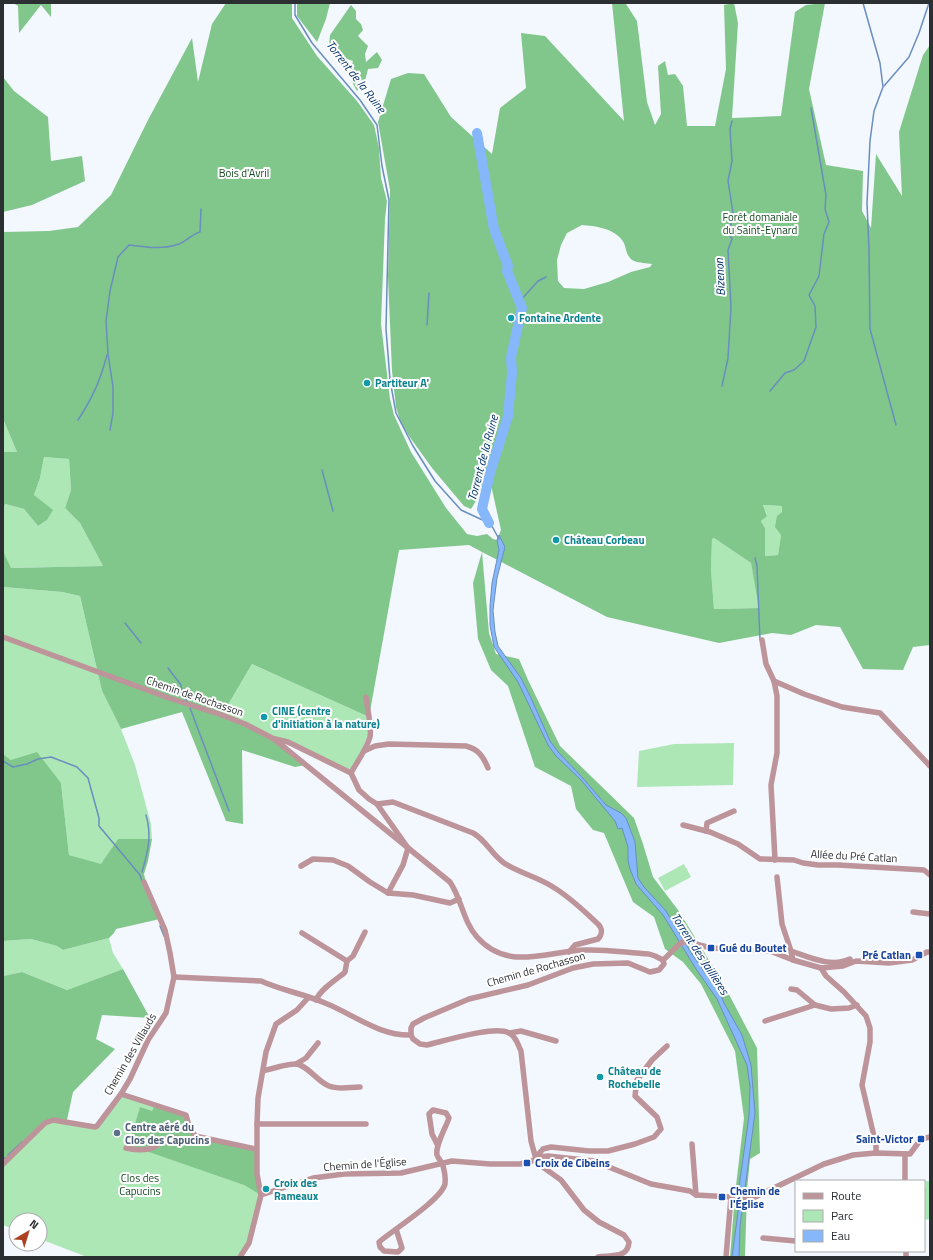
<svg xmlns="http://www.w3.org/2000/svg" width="933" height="1260" font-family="'Titillium Web',sans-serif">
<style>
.green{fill:#aee7b6}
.forest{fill:#81c78c;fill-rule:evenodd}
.water{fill:#85b7fa;stroke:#6a8ebe}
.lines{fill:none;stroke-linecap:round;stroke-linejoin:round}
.stream{stroke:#6a8ebe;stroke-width:1.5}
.river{stroke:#85b7fa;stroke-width:10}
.minor{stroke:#bd9499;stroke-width:5.5}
.culture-dot{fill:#0f9aa8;stroke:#fff;stroke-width:1.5}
.transit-dot{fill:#1a4fb4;stroke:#fff;stroke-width:1.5}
.service-dot{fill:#5c6f8a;stroke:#fff;stroke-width:1.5}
.labels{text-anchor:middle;stroke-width:4;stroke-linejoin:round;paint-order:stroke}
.park-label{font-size:11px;fill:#174a23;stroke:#fff}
.culture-label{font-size:11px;font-weight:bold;fill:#0d838f;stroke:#fff;text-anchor:start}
.street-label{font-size:11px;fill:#2c2f32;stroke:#fff}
.transit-label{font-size:11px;font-weight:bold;fill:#164399;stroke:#fff;text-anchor:start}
.service-label{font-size:11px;font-weight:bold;fill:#4e5e75;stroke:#fff;text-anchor:start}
.water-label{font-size:12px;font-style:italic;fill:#00326c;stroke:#fff}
</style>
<rect width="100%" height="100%" fill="#f3f7fe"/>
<g class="green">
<path d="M3 419 17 452H3Z"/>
<path d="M44 457 69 459 71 490 65 508 80 523 103 566 10 568 3 551V510L5 504 24 509 38 526 47 520 34 495 40 478Z"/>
<path d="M763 505 782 506 781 535 778 555 765 556V528L761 521 767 515Z"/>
<path d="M714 538 751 563 760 608 714 609 711 570 712 539Z"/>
<path d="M3 587 62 592 80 596 102 691 121 729 135 765 151 824 152 839H118L101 865 69 855 61 783 11 760 3 754Z"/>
<path d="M252 664 369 717 370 731 351 773 222 715Z"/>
<path d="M734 743 733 785 637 787 639 751 674 744Z"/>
<path d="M684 864 691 877 665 891 658 878Z"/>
<path d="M109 938 113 953 123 969 67 990 22 972 3 976V941L31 939 57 946 63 950Z"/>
<path d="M121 1094 186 1115 195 1136 261 1195 253 1228 240 1257H87L40 1239V1220H16V1230L3 1225V1164L45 1123 53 1120 95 1127Z"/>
<path d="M925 1181H930V1219L924 1220V1188L926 1187Z"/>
</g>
<g class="forest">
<path d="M13 3H51V17L41 5 19 33 18 6Z"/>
<path d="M226 3H292V18L317 56 357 101 374 125 379 148 381 178 387 201 385 219 381 324 390 399 394 415 411 452 446 508 467 534 477 536 487 534 493 539 497 540 501 530 491 485 494 470C480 482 481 495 471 509L464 506 432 468 409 436 400 421 396 407 392 371 388 277 390 190 378 122 391 79 408 73 424 74 451 117 492 154 500 108 526 88 521 33 545 36 624 121 612 3 626 4 637 21 647 102 655 125 661 114 658 66 665 61 668 75 675 74 683 86 687 126H715L726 69 724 5 734 3 738 23 732 118 781 116 795 12 806 5 825 3 809 89 826 165 863 171 862 211 871 228 876 154 902 196 899 132 923 55 930 45V645L913 647 903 670 863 669 840 627 816 625 791 635 772 633 719 643 607 617 482 552 489 633 496 654 519 659 528 680 560 746 634 818 643 844 653 877 678 910 722 981 757 1048 760 1153 750 1159 747 1190 745 1257H730L735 1194 744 1118 735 1051 701 984 683 962 665 949 654 917 633 902 604 833 593 830 576 809 571 786 535 767 508 686 491 670 478 639 473 583 482 552 469 545 399 550 369 717 252 664 222 715 265 733 306 765 295 767 242 750 243 824 226 821 182 712 121 729 102 691 80 596 62 592 3 587V551L11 568 103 566 80 523 65 508 71 490 69 459 44 457 40 478 34 495 53 510 47 520 38 526 24 509 5 504 3 510V452H17L3 419V232L49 231 78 227 111 195 148 120 192 38 198 82 212 24ZM582 225C595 226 613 228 622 240 627 246 625 257 634 261 639 263 647 263 652 264L650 267 631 272 608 282 584 289 564 288 558 281 557 260 561 245 567 233ZM763 505 782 506V512L777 516 775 527 781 535 778 555 765 556V528L761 521 767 516ZM714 538 751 563 759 608 714 609 711 570 712 539Z"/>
<path d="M297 3H330L326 19 317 42 297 16Z"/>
<path d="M351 5 356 11V19L361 24 363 30 358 36 368 46 365 54 366 62 377 52 382 60 378 68 368 69 365 81 357 91C350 79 348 74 353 61L332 54 329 46 330 35Z"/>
<path d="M3 77 14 91 48 117 51 161 82 156 85 181 32 205 3 212Z"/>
<path d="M37 752 61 783 69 855 101 864 118 839H152L148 861 144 874 147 887 160 919 116 929 114 933 109 938 63 950 57 946 31 939 3 941V754L11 760Z"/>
<path d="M123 969 150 1018 102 1015 96 1039 115 1049 73 1092 67 1120 45 1123 3 1163V976L22 972 67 990Z"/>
<path d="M155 1105 186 1115 195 1136 256 1150 261 1195 244 1185 129 1145 140 1107 152 1111Z"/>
</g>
<path class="water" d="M499 535 505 547 497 578 493 610 495 632 498 646 521 678 531 698 550 741 559 753 581 776 606 805 621 813 626 818 635 842 638 878 644 887 666 911 692 954 706 974 718 988 724 1003 742 1035 751 1065 755 1113 740 1226 739 1257H732L739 1205V1187L749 1116 750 1087 747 1065 717 999 696 969 663 915 636 884 630 869 628 861V847L622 828 618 829 615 821 581 780 556 756 548 745 518 682 494 647 490 625V606L492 583 499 550 497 540Z"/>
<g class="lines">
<g class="stream">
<path d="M295 3V15L312 43 360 100 377 125 382 166 389 200 386 329 390 380 396 413 413 446 435 481 461 510 489 523 493 528 499 539"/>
<path d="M863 3 880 63 883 87 874 111 870 141 867 203 869 250 870 329 896 425"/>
<path d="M884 86 909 57 919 33 929 3"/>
<path d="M520 301 538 281 546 277"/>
<path d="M427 325 429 293"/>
<path d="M722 386 728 358 731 307 728 250 732 239 729 234 733 213 728 181 732 161 730 129 732 121"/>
<path d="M770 391 785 373 794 370 804 361 816 327 815 306 809 295 819 276 824 234 829 222 825 209 826 195 811 108"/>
<path d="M78 420C93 397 100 381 107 355"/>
<path d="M110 430 113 413V387L108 354 106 321 110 291 118 257 129 245C145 247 163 250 179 244 187 241 192 234 200 232L201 209"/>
<path d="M322 470 333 511"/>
<path d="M755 558 757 566 760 640"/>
<path d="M125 623 141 643"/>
<path d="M168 668 181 685 182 693"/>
<path d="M179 688 188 703"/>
<path d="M190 708 229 811"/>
<path d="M3 761 13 767 27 764 38 759 51 757 77 767 88 778 99 818V826L140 875 142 881"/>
<path d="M142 872C148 852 152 835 146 815"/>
<path d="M160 926 164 936"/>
<path d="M8 1155 22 1142"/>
<path d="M3 1159 5 1158"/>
</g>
<path class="river" d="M477 133 494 229 508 266 507 271 522 308 511 357 512 373 508 416 490 473 482 509 489 523"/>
<g class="minor">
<path d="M3 637 169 698 222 715 245 724 274 739 450 882C462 900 463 921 477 937 508 972 546 951 585 950 607 949 628 953 649 954L655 956 663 960"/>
<path d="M762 640 766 664 774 681 777 696V753L771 785 775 860"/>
<path d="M774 681 804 694 842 707 880 713 930 766"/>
<path d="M275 739 288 742 351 773 359 790 369 799 377 804 393 802 473 833C486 840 492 855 504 863 519 873 538 877 553 887 570 897 584 911 598 924 603 929 602 935 598 939L575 945 569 952"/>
<path d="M364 751 375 746 389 744 466 746C478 749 483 756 488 768"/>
<path d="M351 773C357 762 366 750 370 737 372 727 367 708 366 697"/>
<path d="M377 804 408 848 403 865 388 893"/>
<path d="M683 825 710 832 738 844 760 859 794 860 803 863 818 865H838L924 870 930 875"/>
<path d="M706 831 707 823 734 811"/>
<path d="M301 866 313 859 333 860 348 866 370 882 388 893 413 895 450 903 459 899"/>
<path d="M777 877 782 924 791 951 793 960"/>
<path d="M913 912 930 914"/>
<path d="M302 933 347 961"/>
<path d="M791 951C809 957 831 968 850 959"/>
<path d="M663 960C670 955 676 945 684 941L711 948 770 951 793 960 821 968 843 966 856 961 889 963 912 960 927 952H930"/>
<path d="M821 968 826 976 844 992 866 1016 870 1028V1042L862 1085 876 1145V1153"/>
<path d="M174 977 261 981C281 990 304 994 325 1003 353 1014 379 1036 411 1035"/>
<path d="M791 989 797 990 815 1005"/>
<path d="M316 1000C321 989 334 981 343 974L345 972 347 961 353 956 365 932"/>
<path d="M765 1021 815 1005 831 1009 849 1008 857 1005"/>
<path d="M510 1033 521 1031 556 1041"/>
<path d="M296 1064 306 1058 318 1043"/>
<path d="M263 1071C270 1069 290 1063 296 1064 307 1065 318 1082 329 1086 339 1090 350 1087 360 1087"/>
<path d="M121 1094 186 1115 189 1126 195 1136 256 1149"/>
<path d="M257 1124H366"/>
<path d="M692 1144 696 1195"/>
<path d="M126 1148C135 1150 148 1151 156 1146 157 1146 160 1142 160 1142 165 1138 171 1139 176 1138"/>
<path d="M905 1154V1181"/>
<path d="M536 1157 543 1149 551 1147 589 1151H608L635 1144 654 1137 661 1129 657 1117 635 1096 637 1080 652 1060 667 1046"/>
<path d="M3 1164 45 1123 53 1120 95 1127 97 1126 121 1094 130 1079 148 1040 166 1013 174 977 170 953 165 930 144 882"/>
<path d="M261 1195 257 1174V1124L258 1098 266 1052 276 1024 297 1010 308 998"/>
<path d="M396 1229 402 1248 398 1252 384 1251 380 1247 379 1242C393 1230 441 1200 445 1184 446 1178 444 1168 442 1163 440 1160 438 1158 437 1155 435 1146 446 1127 449 1118L446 1113 433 1110 429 1114 432 1134 437 1144"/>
<path d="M763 1238 796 1241"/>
<path d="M906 1251V1257"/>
<path d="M240 1257 249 1243 261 1195 313 1178 344 1174 401 1173 452 1161 490 1164H520L532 1161 539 1157 548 1156 594 1161 651 1184 690 1191 696 1195 731 1197H755L824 1164 853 1155 876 1153 910 1154 921 1139 930 1137"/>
<path d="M598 1257C610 1255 628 1259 629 1242L624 1235 599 1222 584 1210 561 1180 540 1165 536 1159 531 1141 521 1051C518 1045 516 1036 509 1033 495 1025 444 1041 427 1045L420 1044 413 1039 411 1035V1028L413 1024 424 1018 469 999 528 985 573 968 593 964 628 963 650 972 659 970 664 964 663 960"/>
<path d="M726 1257 731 1197"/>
</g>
</g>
<g class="culture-dot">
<circle cx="511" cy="318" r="4"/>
<circle cx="367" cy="383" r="4"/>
<circle cx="556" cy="540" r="4"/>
<circle cx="264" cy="717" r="4"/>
<circle cx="600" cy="1077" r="4"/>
<circle cx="266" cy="1189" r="4"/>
</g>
<g class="transit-dot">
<rect x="707" y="944" width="8" height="8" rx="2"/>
<rect x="915" y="951" width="8" height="8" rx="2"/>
<rect x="917" y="1135" width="8" height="8" rx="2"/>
<rect x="523" y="1159" width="8" height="8" rx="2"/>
<rect x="718" y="1193" width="8" height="8" rx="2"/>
</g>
<circle class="service-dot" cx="117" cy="1133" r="4"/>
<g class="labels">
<g class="park-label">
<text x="244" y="177">Bois d'Avril</text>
<text x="760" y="221">Forêt domaniale<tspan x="760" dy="13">du Saint-Eynard</tspan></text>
<text x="140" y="1182">Clos des<tspan x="140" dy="13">Capucins</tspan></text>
</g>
<g class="culture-label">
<text x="519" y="322">Fontaine Ardente</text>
<text x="375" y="387">Partiteur A'</text>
<text x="564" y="544">Château Corbeau</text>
<text x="272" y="715">CINE (centre<tspan x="272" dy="13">d'initiation à la nature)</tspan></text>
<text x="608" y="1075">Château de<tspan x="608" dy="13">Rochebelle</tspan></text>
<text x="274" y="1187">Croix des<tspan x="274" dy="13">Rameaux</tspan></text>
</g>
<g class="street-label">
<text transform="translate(195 696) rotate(19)" y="4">Chemin de Rochasson</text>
<text transform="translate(854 856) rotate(3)" y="4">Allée du Pré Catlan</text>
<text transform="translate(536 969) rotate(-16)" y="4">Chemin de Rochasson</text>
<text transform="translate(130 1054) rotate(-60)" y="4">Chemin des Villauds</text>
<text transform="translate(365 1164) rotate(-4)" y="4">Chemin de l'Église</text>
</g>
<g class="transit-label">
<text x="719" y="952">Gué du Boutet</text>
<text x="911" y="959" text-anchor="end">Pré Catlan</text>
<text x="913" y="1143" text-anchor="end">Saint-Victor</text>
<text x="535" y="1167">Croix de Cibeins</text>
<text x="730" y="1195">Chemin de<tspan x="730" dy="13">l'Église</tspan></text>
</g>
<g class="service-label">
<text x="125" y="1131">Centre aéré du<tspan x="125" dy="13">Clos des Capucins</tspan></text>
</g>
<g class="water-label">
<text transform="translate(356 77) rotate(52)" y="4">Torrent de la Ruine</text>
<text transform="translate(720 277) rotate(-93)" y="4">Bizenon</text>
<text transform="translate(483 458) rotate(-75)" y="4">Torrent de la Ruine</text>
<text transform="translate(700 954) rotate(57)" y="4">Torrent des Jaillières</text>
</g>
</g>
<rect width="933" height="1260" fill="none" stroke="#2c2f32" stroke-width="8"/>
<rect x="795" y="1180" width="130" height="72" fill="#ffffff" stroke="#abacad"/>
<rect x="803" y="1193" width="20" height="6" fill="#bd9499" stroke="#abacad"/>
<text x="831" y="1200" font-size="12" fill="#2c2f32">Route</text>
<rect x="803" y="1210" width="20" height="12" fill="#aee7b6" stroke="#abacad"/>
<text x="831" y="1220" font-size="12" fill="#2c2f32">Parc</text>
<rect x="803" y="1230" width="20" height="12" fill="#85b7fa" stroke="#abacad"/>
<text x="831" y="1240" font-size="12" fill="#2c2f32">Eau</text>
<g transform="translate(28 1232) rotate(38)"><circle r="19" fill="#ffffff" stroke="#abacad"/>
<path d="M0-3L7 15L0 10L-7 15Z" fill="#ab4323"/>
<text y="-6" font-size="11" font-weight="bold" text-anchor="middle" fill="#2c2f32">N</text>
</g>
</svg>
